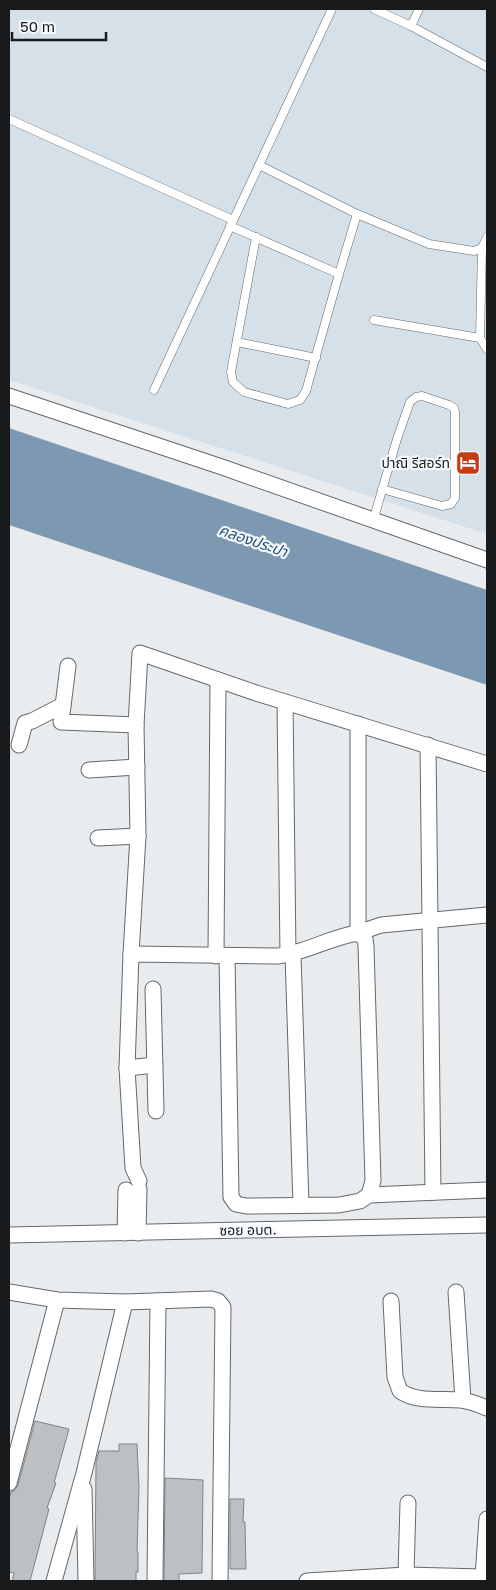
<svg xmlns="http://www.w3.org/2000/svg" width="496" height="1590" font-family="'Golos Text','Noto Sans Thai',sans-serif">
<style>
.built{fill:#d6e0e9}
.water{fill:#7d99b2}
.building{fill:#bcc0c3;stroke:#808386}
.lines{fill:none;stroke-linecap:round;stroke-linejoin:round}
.lane-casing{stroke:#64686b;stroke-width:9}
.street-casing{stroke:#64686b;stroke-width:17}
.lane{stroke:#fff;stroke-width:8}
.street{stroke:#fff;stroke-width:15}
.labels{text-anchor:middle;stroke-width:4.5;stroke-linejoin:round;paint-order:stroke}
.poi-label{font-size:14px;fill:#181a1b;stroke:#f5f9fd;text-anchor:end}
.street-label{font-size:14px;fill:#181a1b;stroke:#f5f9fd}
.water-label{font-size:15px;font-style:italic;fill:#245277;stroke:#f5f9fd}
</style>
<rect width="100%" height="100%" fill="#e8ecef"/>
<path class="built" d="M9 9H487V534L9 380Z"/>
<path class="water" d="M9 428 487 590V685L9 525Z"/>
<g class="building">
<path d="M35 1421 69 1429 54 1483H56L47 1508 49 1509 30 1581H12L14 1573 9 1572V1500L11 1492 15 1490 18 1485Z"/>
<path d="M119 1444H137L139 1487 137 1552H138V1572H136V1581H95L96 1462 99 1451H119Z"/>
<path d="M165 1478 203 1480 202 1573 179 1574V1581H164Z"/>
<path d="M230 1499H244L243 1522H245L246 1569H230Z"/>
</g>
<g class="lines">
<defs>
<g id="lane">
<path d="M374 9 411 26 487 67"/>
<path d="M411 26 419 9"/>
<path d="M9 119 233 220"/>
<path d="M259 165 357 214 429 244 474 251 482 248 487 237"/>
<path d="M230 226 339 274 306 391 300 400 288 404 244 392 233 382 231 372 256 237"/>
<path d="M482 248 480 338 487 349"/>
<path d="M339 274 357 214"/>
<path d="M374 320 480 338"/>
<path d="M237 342 316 358"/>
<path d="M154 390 332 9"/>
<path d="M373 521 397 439 410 402 416 397 422 396 449 405 454 408 455 412V498L451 504 442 506 382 489"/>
</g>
<g id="street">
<path d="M9 396 222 467 487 560"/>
<path d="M68 666 61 722 136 725 138 836 131 954"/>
<path d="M285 702 288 955"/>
<path d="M358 724V933L381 925 487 915"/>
<path d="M136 725 140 653 256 693 487 764"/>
<path d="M19 745 25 723 32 721 63 705"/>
<path d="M428 745 433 1192"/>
<path d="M89 770 137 767"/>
<path d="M98 838 138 836"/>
<path d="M293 954 301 1205"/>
<path d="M216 956 218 680"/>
<path d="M227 956 231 1197 236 1204 246 1206 339 1205 360 1201 369 1195 487 1190"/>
<path d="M153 989 156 1111"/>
<path d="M127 1068 155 1065"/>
<path d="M139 1181 133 1168 127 1068 131 954 278 956C306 953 330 937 358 933L365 939 366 946 373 1181 369 1195"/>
<path d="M125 1233 126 1190"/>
<path d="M138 1233 139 1189"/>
<path d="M9 1235 487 1225"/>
<path d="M9 1292 57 1300 125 1302 211 1299 218 1301 223 1307 220 1581"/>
<path d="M456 1292 463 1400"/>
<path d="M391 1301 395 1377 400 1391C418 1403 440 1398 461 1400 470 1401 479 1405 487 1408"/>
<path d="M9 1483 57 1300"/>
<path d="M84 1489 86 1581"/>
<path d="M408 1503 406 1575 408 1581"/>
<path d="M54 1581 84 1473 125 1302"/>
<path d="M155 1581 158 1301"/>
<path d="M307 1581 406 1575 483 1577 487 1519"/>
</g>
</defs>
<use href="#lane" class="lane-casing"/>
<use href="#street" class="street-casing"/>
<use href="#lane" class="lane"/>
<use href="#street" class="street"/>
</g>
<defs>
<symbol id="hotel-square" viewBox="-11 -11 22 22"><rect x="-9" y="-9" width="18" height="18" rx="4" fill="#c53c14" stroke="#f5f9fd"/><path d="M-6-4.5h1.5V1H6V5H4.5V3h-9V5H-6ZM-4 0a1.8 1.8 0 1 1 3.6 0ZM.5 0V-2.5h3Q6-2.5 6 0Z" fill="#fff"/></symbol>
</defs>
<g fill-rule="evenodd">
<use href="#hotel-square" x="454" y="449" width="28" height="28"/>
</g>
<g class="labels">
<g class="poi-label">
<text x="450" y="468">ปาณิ รีสอร์ท</text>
</g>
<g class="street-label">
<text transform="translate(248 1230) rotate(-1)" y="5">ซอย อบต.</text>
</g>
<g class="water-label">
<text transform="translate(253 541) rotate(19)" y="5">คลองประปา</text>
</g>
</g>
<rect width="496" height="1590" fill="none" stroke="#181a1b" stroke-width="20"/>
<path d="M12 32v8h94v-8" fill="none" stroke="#181a1b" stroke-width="2.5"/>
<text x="20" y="32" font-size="15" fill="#181a1b" stroke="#f5f9fd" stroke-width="4" paint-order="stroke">50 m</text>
</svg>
